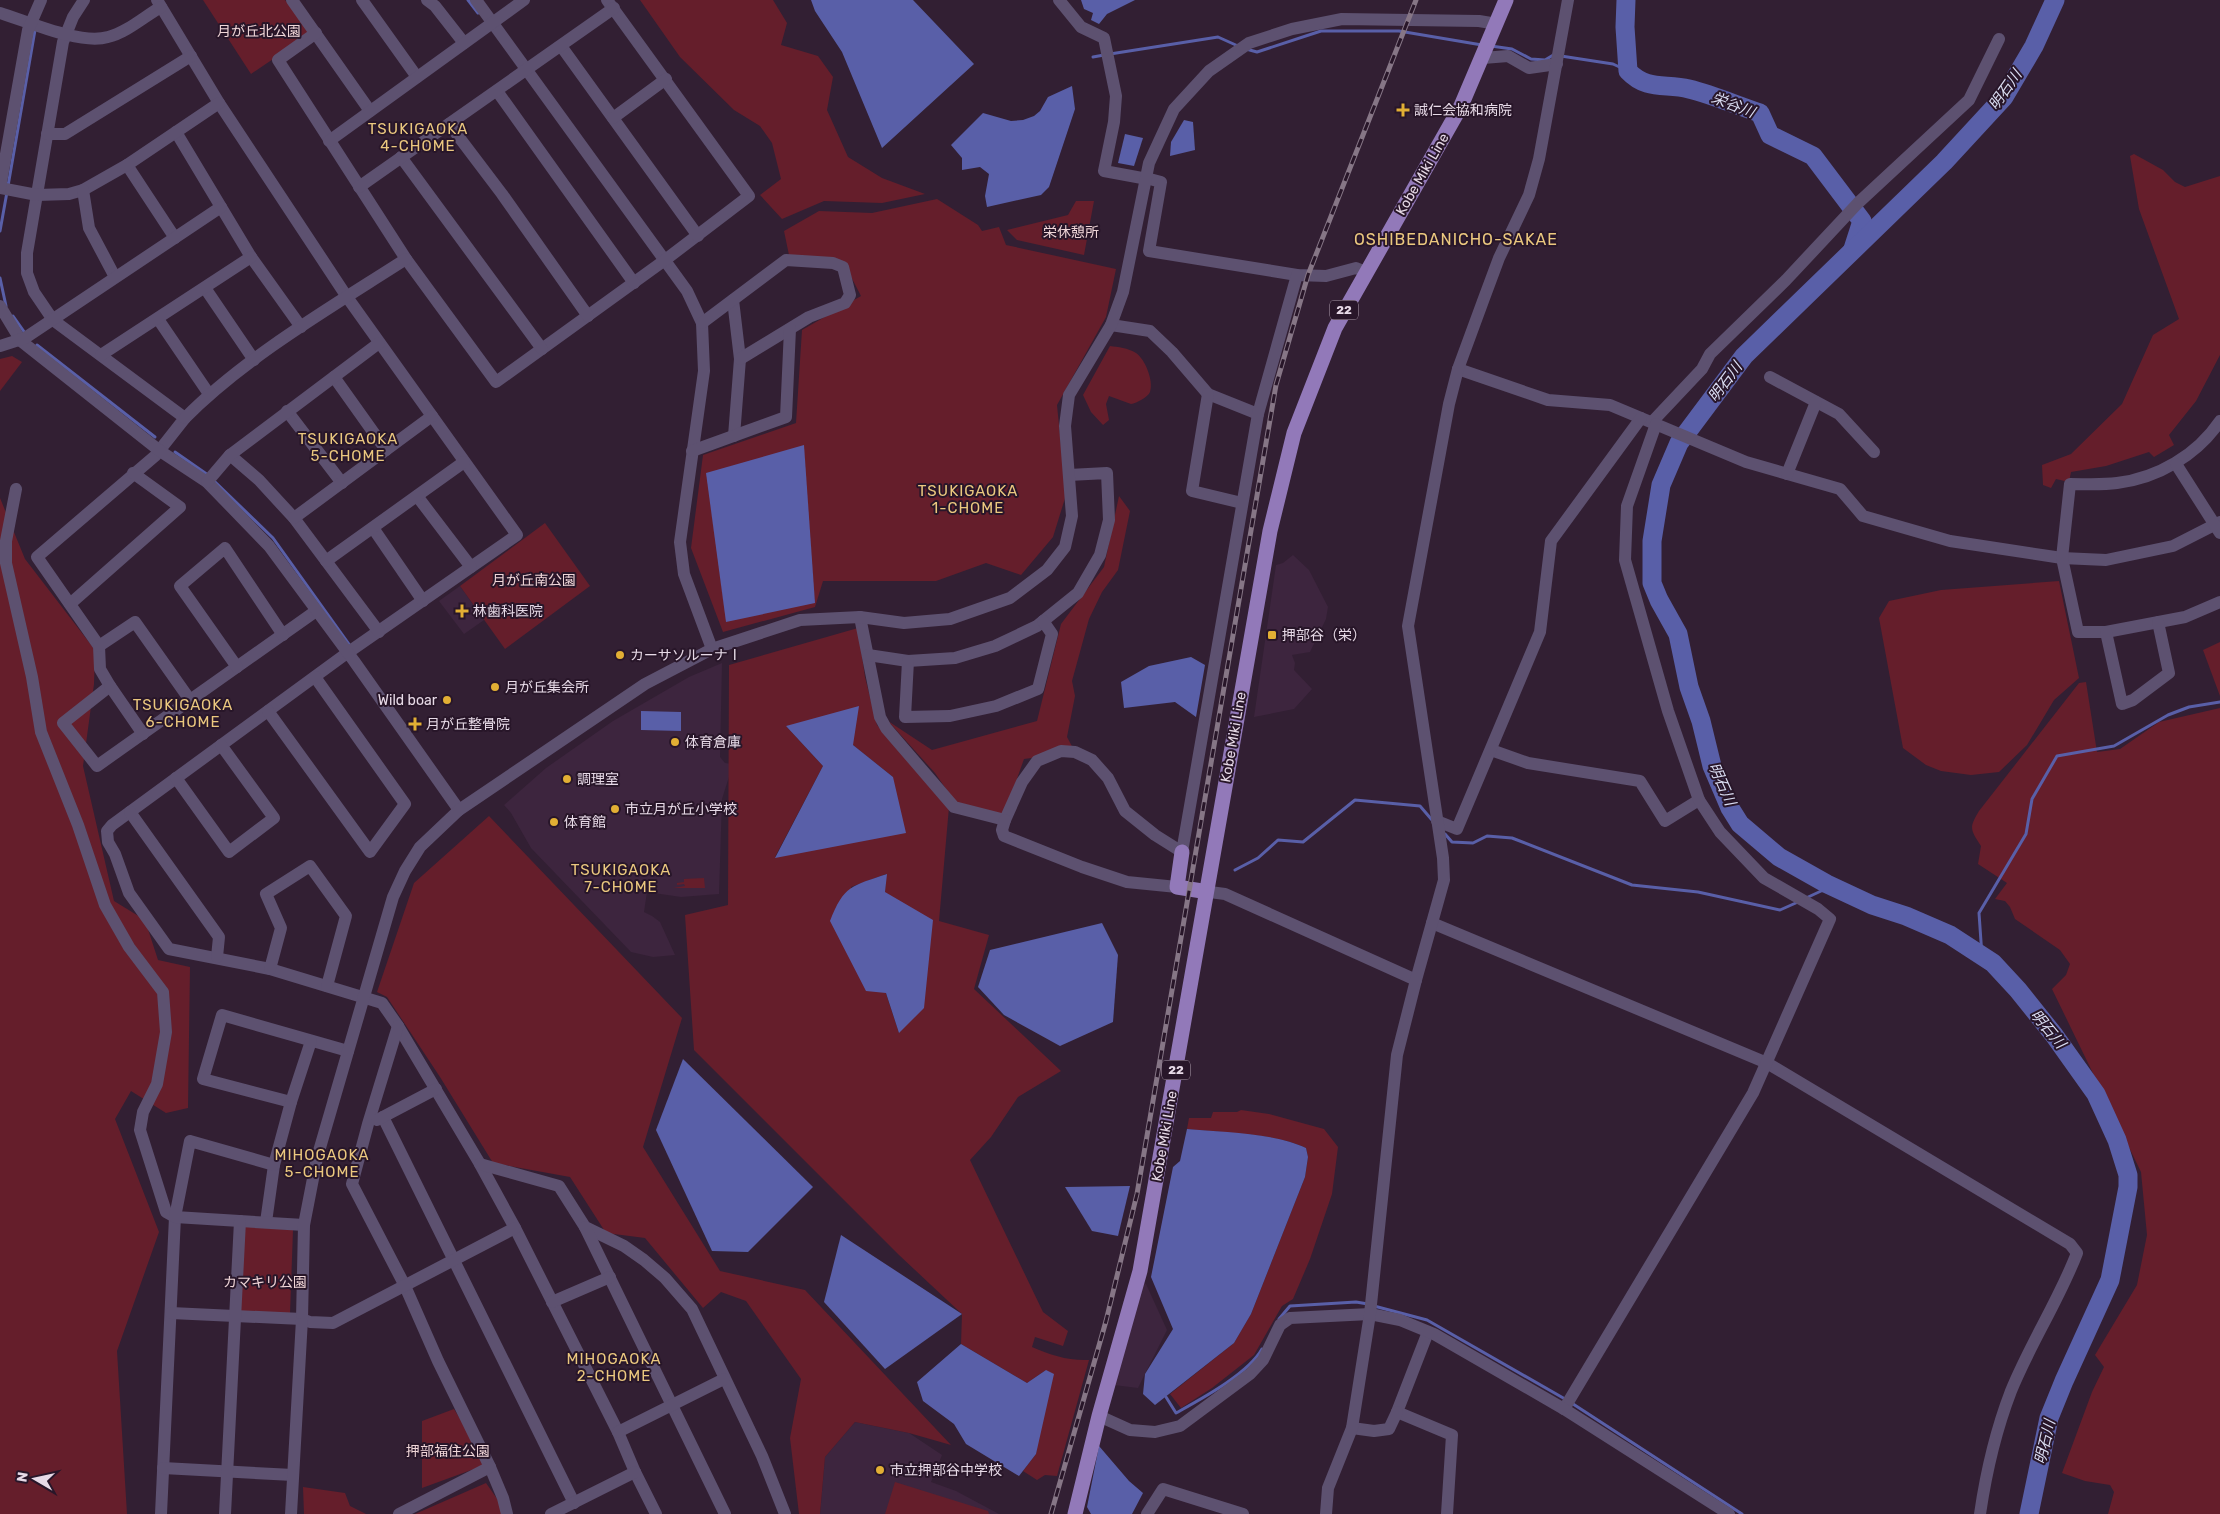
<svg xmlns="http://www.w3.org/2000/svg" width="2220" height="1514" font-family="Rubik,'Noto Sans JP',sans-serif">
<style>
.built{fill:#3d253e}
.green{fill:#651e2b;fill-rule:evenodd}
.water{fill:#595fa8}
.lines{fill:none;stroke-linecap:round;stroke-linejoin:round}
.stream{stroke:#595fa8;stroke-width:3}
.river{stroke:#595fa8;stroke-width:19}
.minor{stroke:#5d5170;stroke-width:12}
.major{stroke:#9279b9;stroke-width:15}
.rail-casing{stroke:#867686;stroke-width:5}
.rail{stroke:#281629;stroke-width:3;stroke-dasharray:9;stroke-linecap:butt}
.poi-dot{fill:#e2af34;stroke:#281629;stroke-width:2}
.labels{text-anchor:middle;stroke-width:4;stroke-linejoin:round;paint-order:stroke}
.shield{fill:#281629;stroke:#ae9fae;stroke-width:1}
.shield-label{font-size:12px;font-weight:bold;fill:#e7dae7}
.park-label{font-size:14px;fill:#f0d6d8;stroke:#281629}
.poi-label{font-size:14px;fill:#e7dae7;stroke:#281629;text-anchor:start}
.street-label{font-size:14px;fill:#e7dae7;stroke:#281629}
.water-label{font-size:15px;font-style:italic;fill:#daddf2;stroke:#281629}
.neighbourhood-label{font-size:15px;letter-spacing:1px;fill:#ebc87f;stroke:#281629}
.quarter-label{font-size:16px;letter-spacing:1px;fill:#ebc87f;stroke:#281629}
</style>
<rect width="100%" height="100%" fill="#321f33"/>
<g class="built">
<path d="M1293 555 1309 570 1328 607 1326 619 1310 652 1292 655 1295 663 1294 670 1312 689 1294 709 1254 717 1276 565 1283 563Z"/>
<path d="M460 586 484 620 464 634 439 601Z"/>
<path d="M722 663 720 757 725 763 733 764 722 799 719 894 681 897 647 892 644 912 652 916 660 922 675 955 653 957 631 952 531 848 511 813 504 805 546 768 613 721 689 677Z"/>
<path d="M1142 1282 1146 1284 1167 1330 1138 1388 1114 1385Z"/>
<path d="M855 1422 909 1433 942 1455 931 1482 956 1491 999 1514H820L825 1457Z"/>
</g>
<g class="green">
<path d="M203 0H285L307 27V36L251 74Z"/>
<path d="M640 0H773L787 23 781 45 818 56 833 77 827 110 848 157 882 178 925 194 882 203 824 201 782 219 760 195 781 179 772 143 760 126 734 110 680 57Z"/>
<path d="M2134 154 2163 170 2175 182 2185 187 2220 176V355L2196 401 2169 435 2174 445 2154 457 2149 452 2106 466 2071 472 2069 482 2056 479 2051 488 2043 485 2042 465 2071 454 2122 404 2153 335 2179 319 2139 209 2130 156Z"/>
<path d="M937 199 978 225 982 231 999 227 1006 245 1116 269 1106 317 1057 405 1066 495 1053 537 1021 575 986 563 936 581H823L815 607 723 632 691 548 703 455 796 423 802 330 861 296 846 267 789 255 784 231 819 211 872 213Z"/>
<path d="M1076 201H1094L1084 255 1017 240 1007 230 1068 215Z"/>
<path d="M1110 346C1118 347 1128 348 1136 353 1145 359 1154 381 1150 392 1148 397 1137 403 1131 404L1109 396 1106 404 1109 420 1103 425 1091 412 1083 395Z"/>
<path d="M12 356 22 362 0 391V359Z"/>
<path d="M1119 496 1130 511 1118 570 1102 592 1089 619 1072 681 1075 696 1067 737 1075 752 1024 759 1013 790 1001 817 955 802 935 773 888 721 932 750 1037 721 1061 624 1104 567Z"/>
<path d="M0 498 25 559 95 650 94 684 83 766 114 901 145 920 158 960 190 967 188 1108 166 1113 131 1091 115 1119 159 1232 117 1351 127 1514H0Z"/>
<path d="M545 523 590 586 505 649 460 586Z"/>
<path d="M2059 581 2079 678 2054 700 2027 745 1999 772 1971 775 1941 771 1926 765 1903 748 1879 618 1889 601 1941 590Z"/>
<path d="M858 628 865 677 877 725 949 807 939 921 989 935 974 989 1061 1071 1018 1097 991 1137 970 1160 1043 1312 1068 1331 1063 1346 1035 1337 1032 1347C1051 1355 1068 1361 1089 1360L1057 1476 1045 1475 1037 1480 1023 1471 1036 1454 1046 1370 1027 1383 961 1344 962 1314 899 1255 694 1050 685 915 728 905 729 665ZM786 726 853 745 893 777 775 857 823 766ZM886 874 885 892 899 1033 851 887Z"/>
<path d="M2220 642V696L2203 650Z"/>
<path d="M2086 682 2097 752 2120 749 2159 722 2220 708V1514H2108L2114 1492 2110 1485 2085 1481 2062 1473 2092 1392 2104 1367 2095 1355 2137 1285 2147 1235 2141 1172 2052 989 2066 975 2070 964 2060 950 2015 919 2010 907 2005 901 1995 899 2007 883 1978 864 1981 846C1970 829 1969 828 1979 811L2079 683Z"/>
<path d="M489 816 682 1018 643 1147 720 1271 805 1290 951 1445 909 1433 855 1422 825 1457 820 1514H799L790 1438 801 1379 746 1301 721 1292 703 1308 645 1238 606 1233 570 1177 493 1163 440 1077 387 997 377 992 414 883Z"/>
<path d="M704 878 705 888H673L685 886 684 884 677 885V883L684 882V879Z"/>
<path d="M1241 1110 1269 1114 1324 1129 1338 1147 1332 1194 1310 1259 1293 1299 1282 1306 1254 1355 1212 1388 1181 1408 1170 1394 1234 1343 1251 1314 1305 1177 1308 1157 1306 1148C1276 1133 1221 1133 1187 1129L1189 1118H1211L1213 1112H1237Z"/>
<path d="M240 1226 293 1230 290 1314 238 1312Z"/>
<path d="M454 1409 470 1435 485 1465 422 1488V1421Z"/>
<path d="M895 1482 988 1511 989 1514H885Z"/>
<path d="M486 1483 500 1503 502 1514H415Z"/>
<path d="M303 1487 345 1493 350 1506 366 1514H304Z"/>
</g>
<g class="water">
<path d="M811 0H913L974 64 882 148 842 52 815 11Z"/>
<path d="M1081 0H1135L1107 14 1099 24 1091 20 1093 13 1084 9Z"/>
<path d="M1072 86 1075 109 1049 187 1041 195 987 207 985 196 989 174 980 167 962 170V158L951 145 983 113 1011 121 1023 120 1034 116 1040 111 1048 97Z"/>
<path d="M1184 120 1193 122 1195 150 1170 156 1171 142Z"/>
<path d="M1125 134 1143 138 1134 166 1118 163Z"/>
<path d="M804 445 815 603 726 622 706 473Z"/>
<path d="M1191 657 1205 665 1196 717 1175 702 1124 708 1121 682 1149 666Z"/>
<path d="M859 706 853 745 893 777 906 833 775 858 823 766 786 726Z"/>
<path d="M641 711 681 712V731L641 730Z"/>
<path d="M887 874 885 892 933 920 924 1008 899 1033 886 993 866 991 830 921C844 885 852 886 887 874Z"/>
<path d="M1102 923 1118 955 1113 1022 1060 1046 1004 1015 978 987 990 950Z"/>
<path d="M683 1059 813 1187 748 1252 712 1251 656 1130Z"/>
<path d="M1187 1129C1221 1132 1276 1133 1306 1148L1308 1157 1305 1177 1251 1314 1234 1343 1155 1405 1143 1394 1145 1374 1173 1329 1151 1277 1173 1167 1180 1161Z"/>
<path d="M1130 1186 1118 1236 1092 1231 1065 1187Z"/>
<path d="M841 1235 962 1314 885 1369 824 1302Z"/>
<path d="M961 1344 1027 1383 1046 1370 1054 1374 1036 1454 1019 1476 966 1444 954 1424 923 1401 917 1382Z"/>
<path d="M1099 1446 1129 1481 1143 1493 1132 1514H1091L1087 1507Z"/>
</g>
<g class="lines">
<g class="stream">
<path d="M468 0 478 13"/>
<path d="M1491 46 1512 49 1531 59 1545 60 1555 54"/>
<path d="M1246 49 1257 52 1321 31H1399L1482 45"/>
<path d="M1110 54 1218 37 1238 46"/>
<path d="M1561 56 1613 64 1628 71"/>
<path d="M1093 57 1104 55"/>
<path d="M8 186 35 30"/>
<path d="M0 231 7 192"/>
<path d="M0 278 6 306"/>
<path d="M13 316 25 333"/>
<path d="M37 345 155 437"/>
<path d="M175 452 208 475"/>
<path d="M212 479 273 538 351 647"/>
<path d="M1445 834 1452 842 1473 843 1487 836 1512 838 1632 885 1698 892 1780 910 1798 902"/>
<path d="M1235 870 1258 858 1278 840 1303 842 1355 800 1420 806 1432 820"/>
<path d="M1806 898 1832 886"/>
<path d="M1982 956 1979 913 2026 834 2032 799 2057 756 2114 746 2168 715 2189 707 2220 702"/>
<path d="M1374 1306 1427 1320 1565 1399"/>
<path d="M1279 1319 1290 1306 1356 1302 1368 1304"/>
<path d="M1166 1397 1176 1413C1201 1399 1248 1374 1262 1349"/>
<path d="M1570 1402 1742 1514"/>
</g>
<g class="river">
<path d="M1626 0 1625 27 1628 71C1647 91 1665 83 1689 89 1713 95 1736 105 1760 113L1770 135 1813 156 1862 221 1853 249"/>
<path d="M2029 1514 2049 1418 2064 1381 2110 1280 2128 1187V1175L2117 1140 2096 1094 2054 1035 2018 990 1993 963 1950 935 1906 916 1872 905 1827 884 1779 857 1740 824 1730 808 1712 766 1701 721 1689 687 1678 634 1659 600 1652 583V541L1661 485 1679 443 1744 356 1944 162 2004 97 2034 46 2055 0"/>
</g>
<g class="minor">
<path d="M84 0 73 17 63 42 27 253V273L34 292 53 320 185 418 155 456 37 557 99 646 100 669 110 686 63 723 97 766 316 611"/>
<path d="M157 0 219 103 347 297 517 535 343 656 112 825 107 831 108 842 115 854 129 893 169 949 270 969 382 1003 398 1026 480 1164 515 1228 618 1432 635 1472 656 1514"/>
<path d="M292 0 370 111"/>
<path d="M362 0 417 77"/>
<path d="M427 0 435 6 464 43"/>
<path d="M476 0 687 291 702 323 704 371 680 542 684 574 712 649"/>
<path d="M1059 0 1081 27 1104 38 1116 96 1114 122 1104 171 1142 178"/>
<path d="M0 13C29 22 80 45 108 37 126 33 145 16 161 7"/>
<path d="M316 33 278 60 406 259 496 382 665 260 749 196 607 0"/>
<path d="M561 46 698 236"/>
<path d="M1483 58 1508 56 1529 68 1557 64"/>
<path d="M497 91 634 283"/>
<path d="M613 118 666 79"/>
<path d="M449 124 502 194 588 316"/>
<path d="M176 132 251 257 301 327"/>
<path d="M47 134H65L191 56"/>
<path d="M329 141 524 0"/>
<path d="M401 157 542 349"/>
<path d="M127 165 175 238"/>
<path d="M1146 178 1161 182 1149 251 1297 275 1326 276 1356 268 1366 272"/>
<path d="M359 187 614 8"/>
<path d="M0 188 37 195 69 194 83 190 127 165 219 103"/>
<path d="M0 188 28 30 41 0"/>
<path d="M83 190 89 228 115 277"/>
<path d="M205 288 254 360"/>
<path d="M733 300 740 359 734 436"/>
<path d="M0 306 21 341 160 451 207 482 269 546 354 661 459 810"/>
<path d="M158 319 209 394"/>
<path d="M702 323 786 260 833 263 843 267 850 295 845 303 809 317 740 359"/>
<path d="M1111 325 1150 331 1172 352 1208 394 1258 414"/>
<path d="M0 346 25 338 221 207"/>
<path d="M101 355 251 257"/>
<path d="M1458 369 1548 400 1610 405 1746 462 1840 489 1863 516 1950 541 2062 558 2106 560 2173 546 2220 522"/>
<path d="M334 377 386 450"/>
<path d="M1770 377 1839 414 1874 452"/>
<path d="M1208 394 1192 491 1242 503"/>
<path d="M287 411 342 483"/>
<path d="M185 418C245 357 333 306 406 259"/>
<path d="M2220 421C2197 455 2158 478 2117 483 2102 485 2086 484 2070 484L2062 558 2078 632H2106L2185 617 2220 602"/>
<path d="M1652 422 1702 369 1710 354 1786 280 1858 203 1969 100 1999 39"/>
<path d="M692 451 786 417 790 329"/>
<path d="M230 455 259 480 294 518 379 632"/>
<path d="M2176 464 2220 533"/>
<path d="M1787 474 1816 402"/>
<path d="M207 482 230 455 379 343"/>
<path d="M16 489 6 541V563L32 677 41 732 78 825 105 905 129 947 163 992 166 1032 157 1084 143 1112 140 1130 166 1212 175 1217 161 1514"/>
<path d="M417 496 471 567"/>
<path d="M294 518 432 416"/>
<path d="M373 528 423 601"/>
<path d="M326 561 464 462"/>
<path d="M70 604 180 507 133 473"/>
<path d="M860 617 880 717 886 728 954 807 1005 820 1022 782 1037 761 1061 751 1075 752 1092 760 1108 778 1125 811 1155 835 1182 852 1258 414 1297 275"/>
<path d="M2106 632 2122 704 2133 700 2169 673 2158 622"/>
<path d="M99 646 135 622 190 700"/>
<path d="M868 655 908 661 955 658 995 646 1037 626 1078 593 1100 555 1109 520 1107 473 1069 475"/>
<path d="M908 661 905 717 950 716 996 706 1038 689 1052 634 1043 621"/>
<path d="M237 667 180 586 225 548 283 635"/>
<path d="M110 686 143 734"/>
<path d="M268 711 370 852 405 804 315 677"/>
<path d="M1491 750 1528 763 1640 781 1665 821 1699 800"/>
<path d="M176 778 229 852 274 818 221 745"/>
<path d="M130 812 219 937 217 957"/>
<path d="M1005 820 1002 830 1004 836 1082 867 1127 882 1177 887"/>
<path d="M1437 821 1457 829 1540 632 1551 541 1641 418"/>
<path d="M1202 891 1225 894 1416 980"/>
<path d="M1432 923 1767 1063 2070 1244 2077 1253C2059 1300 2030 1344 2011 1391 1996 1430 1986 1473 1980 1514"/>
<path d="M270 969 281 928 266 894 310 866 346 916 327 986"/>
<path d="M398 1026 368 1124 352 1184 405 1286 438 1361 490 1467 503 1498 507 1514"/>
<path d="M291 1102 203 1079 222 1015 348 1051"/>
<path d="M383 1117 574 1503"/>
<path d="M377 1120 436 1089"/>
<path d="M480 1164 559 1186 585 1227 624 1246 644 1260 665 1278 692 1309 762 1456 785 1514"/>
<path d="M266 1222 274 1165"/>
<path d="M304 1225 175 1217 190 1141 274 1165 291 1102 311 1041"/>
<path d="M585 1227 725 1514"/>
<path d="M552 1302 610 1277"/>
<path d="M171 1313 302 1319 310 1322 333 1323 515 1228"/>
<path d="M1428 1332 1397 1412 1452 1435 1447 1514"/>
<path d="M1564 1409 1753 1093 1830 919 1818 909 1764 878 1720 832 1699 800 1668 711 1625 560 1627 506 1656 424"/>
<path d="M1099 1416 1130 1430 1155 1432 1180 1426 1250 1374 1263 1360 1280 1325 1290 1318 1370 1314 1400 1320 1434 1334 1564 1409 1729 1514"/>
<path d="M1352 1428 1374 1431 1389 1429 1397 1412"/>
<path d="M618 1432 724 1379"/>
<path d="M163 1468 293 1475"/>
<path d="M225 1514 240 1221"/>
<path d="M291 1514 302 1319 304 1225 317 1158 393 897 405 871 420 847 459 810 645 684 712 649 800 620 860 617 904 623 950 619 1010 598 1047 570 1065 547 1072 516 1065 426 1069 395 1111 325 1123 292 1149 163 1174 109 1209 71 1249 43 1292 29 1342 19 1479 21 1497 24"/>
<path d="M399 1514 490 1467"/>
<path d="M551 1514 635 1472"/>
<path d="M1147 1514 1163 1489 1243 1514"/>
<path d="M1326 1514 1328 1488 1352 1428 1370 1314 1397 1055 1416 980 1444 880 1443 858 1408 626 1449 404 1458 369 1483 301 1499 258 1529 195 1539 159 1568 0"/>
</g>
<g class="major">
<path d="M1182 852 1177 887 1202 891"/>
<path d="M1075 1514 1099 1416 1140 1271 1270 531 1294 433 1335 328 1461 106 1506 0"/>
</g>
<defs>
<path id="rail" d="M1051 1514 1106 1321 1137 1194 1276 385 1308 275 1416 0"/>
</defs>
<use href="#rail" class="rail-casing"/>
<use href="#rail" class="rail"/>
</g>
<g class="poi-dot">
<path d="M1400.5 102.5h5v5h5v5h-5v5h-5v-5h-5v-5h5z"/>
<path d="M459.5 603.5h5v5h5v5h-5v5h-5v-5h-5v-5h5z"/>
<rect x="1267" y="630" width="10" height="10" rx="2.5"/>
<circle cx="620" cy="655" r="5"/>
<circle cx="495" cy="687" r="5"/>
<circle cx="447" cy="700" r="5"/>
<path d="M412.5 716.5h5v5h5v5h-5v5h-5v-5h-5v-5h5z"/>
<circle cx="675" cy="742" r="5"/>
<circle cx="567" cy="779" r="5"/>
<circle cx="615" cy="809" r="5"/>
<circle cx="554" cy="822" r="5"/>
<circle cx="880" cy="1470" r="5"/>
</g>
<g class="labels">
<g class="shield">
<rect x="1330" y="300.5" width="28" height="19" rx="4"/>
<rect x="1162" y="1060.5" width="28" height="19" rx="4"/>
</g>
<g class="shield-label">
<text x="1344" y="314">22</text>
<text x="1176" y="1074">22</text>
</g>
<g class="park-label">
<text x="259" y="36">月が丘北公園</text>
<text x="1071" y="237">栄休憩所</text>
<text x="534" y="585">月が丘南公園</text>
<text x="265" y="1287">カマキリ公園</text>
<text x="448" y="1456">押部福住公園</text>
</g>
<g class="poi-label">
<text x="1414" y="115">誠仁会協和病院</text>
<text x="473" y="616">林歯科医院</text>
<text x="1282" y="640">押部谷（栄）</text>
<text x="630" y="660">カーサソルーナⅠ</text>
<text x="505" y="692">月が丘集会所</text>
<text x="437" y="705" text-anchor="end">Wild boar</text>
<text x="426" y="729">月が丘整骨院</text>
<text x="685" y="747">体育倉庫</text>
<text x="577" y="784">調理室</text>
<text x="625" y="814">市立月が丘小学校</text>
<text x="564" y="827">体育館</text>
<text x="890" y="1475">市立押部谷中学校</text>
</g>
<g class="street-label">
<text transform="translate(1422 174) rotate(-60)" y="5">Kobe Miki Line</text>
<text transform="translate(1233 737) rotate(-80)" y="5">Kobe Miki Line</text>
<text transform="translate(1164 1136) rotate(-80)" y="5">Kobe Miki Line</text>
</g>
<g class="water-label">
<text transform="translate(2005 90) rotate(-55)" y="5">明石川</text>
<text transform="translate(1733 105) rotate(21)" y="5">栄谷川</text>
<text transform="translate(1725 382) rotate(-53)" y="5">明石川</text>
<text transform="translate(1722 784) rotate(66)" y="5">明石川</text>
<text transform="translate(2048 1029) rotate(50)" y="5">明石川</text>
<text transform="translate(2045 1442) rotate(-77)" y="5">明石川</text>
</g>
<g class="neighbourhood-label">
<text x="418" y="134">TSUKIGAOKA<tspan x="418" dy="17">4-CHOME</tspan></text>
<text x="348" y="444">TSUKIGAOKA<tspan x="348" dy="17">5-CHOME</tspan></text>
<text x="968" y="496">TSUKIGAOKA<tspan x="968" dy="17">1-CHOME</tspan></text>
<text x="183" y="710">TSUKIGAOKA<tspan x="183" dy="17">6-CHOME</tspan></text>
<text x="621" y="875">TSUKIGAOKA<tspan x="621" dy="17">7-CHOME</tspan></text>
<text x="322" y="1160">MIHOGAOKA<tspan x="322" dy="17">5-CHOME</tspan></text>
<text x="614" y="1364">MIHOGAOKA<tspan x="614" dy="17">2-CHOME</tspan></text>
</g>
<g class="quarter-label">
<text x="1456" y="245">OSHIBEDANICHO-SAKAE</text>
</g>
</g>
<g transform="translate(35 1479) rotate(279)" stroke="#281629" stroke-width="4" paint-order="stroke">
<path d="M0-4L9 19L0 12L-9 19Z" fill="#e7dae7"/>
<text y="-8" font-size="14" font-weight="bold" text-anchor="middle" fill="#e7dae7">N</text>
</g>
</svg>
